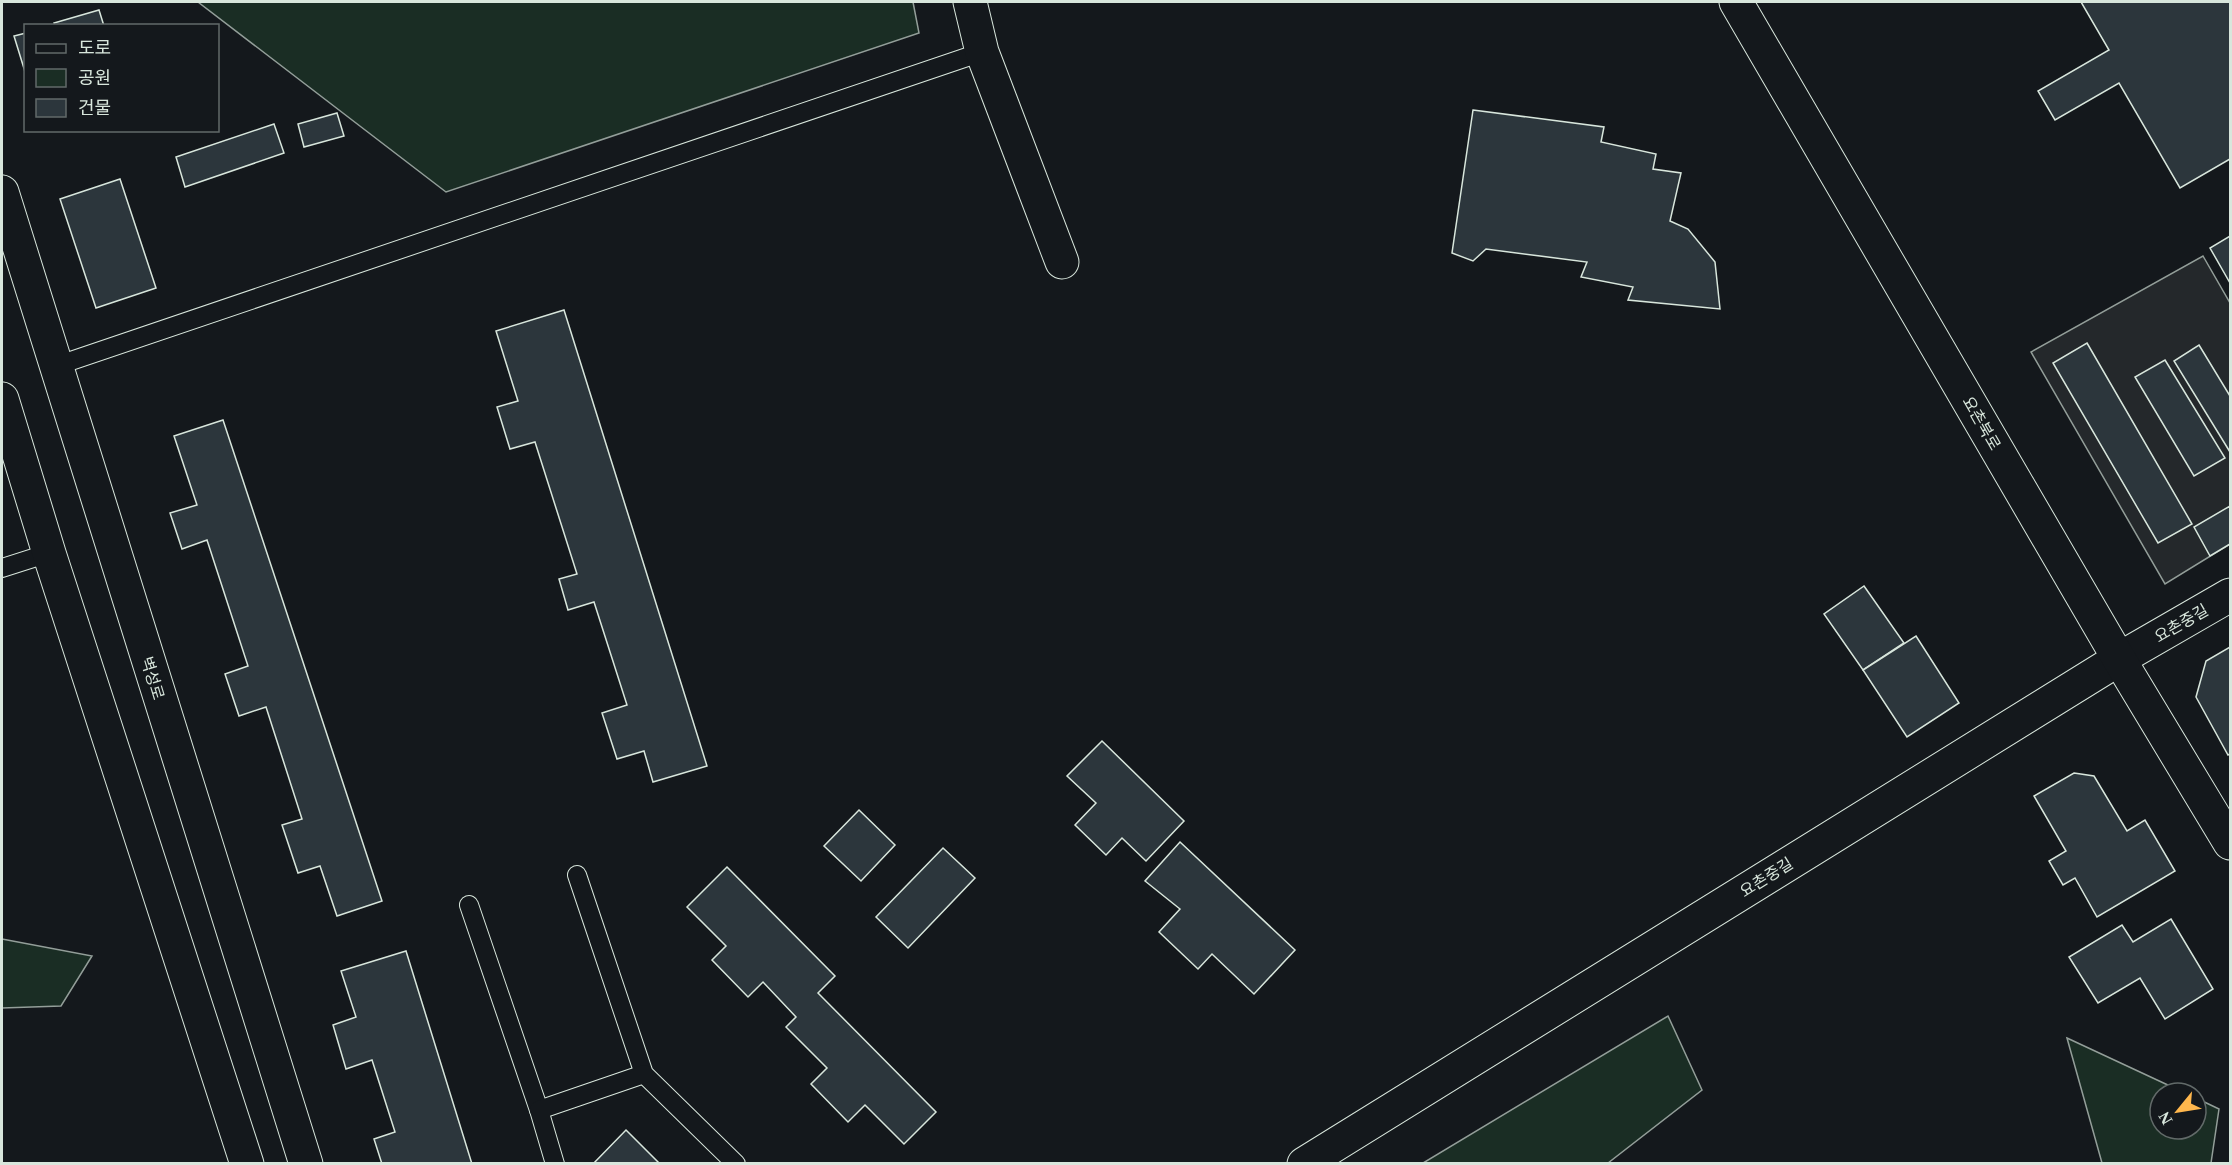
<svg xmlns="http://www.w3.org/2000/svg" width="2232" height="1165" font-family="'Times New Roman','Noto Sans KR',serif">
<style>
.green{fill:#1a2d24;stroke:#939e99;stroke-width:1.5}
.parking{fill:#24282b;stroke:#939e99;stroke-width:1.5}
.building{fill:#2c363c;stroke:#d8e6dc;stroke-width:1.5}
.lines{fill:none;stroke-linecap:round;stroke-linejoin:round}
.service-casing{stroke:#d8e6dc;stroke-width:20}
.minor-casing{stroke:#d8e6dc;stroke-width:35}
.tertiary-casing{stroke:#d8e6dc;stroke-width:35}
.secondary-casing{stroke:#d8e6dc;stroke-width:35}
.service{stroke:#14181c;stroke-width:18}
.minor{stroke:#14181c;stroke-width:33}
.tertiary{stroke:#14181c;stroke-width:33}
.secondary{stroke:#14181c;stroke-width:33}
.labels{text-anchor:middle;stroke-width:4.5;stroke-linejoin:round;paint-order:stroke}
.street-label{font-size:16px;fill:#d8e6dc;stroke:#14181c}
</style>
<rect width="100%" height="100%" fill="#14181c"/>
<g class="green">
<path d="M198 2H913L919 33 446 192Z"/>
<path d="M2 939 92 956 61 1006 2 1008Z"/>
<path d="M1668 1016 1702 1090 1608 1163H1423Z"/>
<path d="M2067 1038 2185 1093H2160V1129H2196V1098L2219 1109 2211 1163H2102Z"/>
</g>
<path class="parking" d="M2203 256 2230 303V544L2165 584 2031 352Z"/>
<g class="building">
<path d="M2081 2H2230V159L2180 188 2119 83 2055 120 2038 91 2109 50Z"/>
<path d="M99 10 104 26H55L54 23Z"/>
<path d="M26 33V75L14 36Z"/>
<path d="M1473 110 1604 127 1601 142 1656 154 1653 169 1681 173 1670 221 1688 229 1715 262 1720 309 1628 300 1633 287 1581 277 1587 262 1486 249 1473 261 1452 253Z"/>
<path d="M337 113 344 136 304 147 298 124Z"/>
<path d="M274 124 284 153 185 187 176 157Z"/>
<path d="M120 179 156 288 96 308 60 199Z"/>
<path d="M2230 236V283L2210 248Z"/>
<path d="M564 310 707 766 653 782 644 751 617 759 602 713 627 705 594 602 568 610 559 579 577 574 535 442 510 449 497 407 518 401 496 331Z"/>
<path d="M2087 343 2192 524 2158 543 2053 363Z"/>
<path d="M2199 345 2230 396V452L2174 361Z"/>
<path d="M2165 360 2225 458 2194 476 2135 377Z"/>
<path d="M223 420 382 901 337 916 320 866 298 873 282 825 302 819 266 707 239 716 225 674 248 666 207 540 182 549 170 513 197 505 174 436Z"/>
<path d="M2230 506V544L2210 556 2194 527Z"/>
<path d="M1864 586 1904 643 1863 670 1824 614Z"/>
<path d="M1916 636 1959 703 1907 737 1863 670Z"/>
<path d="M2230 647V754L2228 755 2196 697 2206 661Z"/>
<path d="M1102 741 1184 821 1146 861 1122 838 1106 855 1075 825 1096 803 1067 776Z"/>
<path d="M2074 773 2094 776 2127 831 2145 820 2175 871 2097 917 2075 878 2063 885 2049 861 2066 851 2034 796Z"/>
<path d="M859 810 895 845 861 881 824 846Z"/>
<path d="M1180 842 1295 950 1254 994 1212 954 1198 969 1159 932 1180 909 1145 881Z"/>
<path d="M943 848 975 878 908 948 876 917Z"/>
<path d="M727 867 835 976 818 993 936 1112 904 1144 865 1105 848 1122 811 1084 827 1068 786 1027 796 1017 763 982 748 997 712 960 726 946 687 907Z"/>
<path d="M2171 919 2213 989 2165 1019 2140 978 2098 1003 2069 957 2122 925 2133 942Z"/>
<path d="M406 951 472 1164H382L374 1139 395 1132 372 1060 346 1069 333 1025 356 1017 341 971Z"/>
<path d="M626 1130 660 1164H593Z"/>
</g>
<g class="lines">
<defs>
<g id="service">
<path d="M56 366 982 52"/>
<path d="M2 568 49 553"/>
<path d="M577 875 644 1074 736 1164"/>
<path d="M469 905 539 1110"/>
<path d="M555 1164 539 1110 644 1074"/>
</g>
<g id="minor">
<path d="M970 2 982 52 1062 262"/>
<path d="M1304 1164 2119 659 2230 595"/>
</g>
<path id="tertiary" d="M1736 2 2119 659 2230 843"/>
<g id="secondary">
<path d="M2 192 306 1164"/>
<path d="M2 399 49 553 247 1164"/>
</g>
</defs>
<use href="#service" class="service-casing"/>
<use href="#minor" class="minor-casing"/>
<use href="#tertiary" class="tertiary-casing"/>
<use href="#secondary" class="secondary-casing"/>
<use href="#service" class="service"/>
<use href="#minor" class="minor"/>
<use href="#tertiary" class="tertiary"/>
<use href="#secondary" class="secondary"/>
</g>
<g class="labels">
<g class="street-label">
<text transform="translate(1982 423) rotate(60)" y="6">요촌북로</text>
<text transform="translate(2181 623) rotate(-30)" y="6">요촌중길</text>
<text transform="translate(153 678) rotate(73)" y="6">벽성로</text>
<text transform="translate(1766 877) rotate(-32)" y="6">요촌중길</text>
</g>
</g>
<rect width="2232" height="1165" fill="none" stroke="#d8e6dc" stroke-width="6"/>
<rect x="24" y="24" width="195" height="108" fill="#14181c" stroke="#626a69" stroke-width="1.5"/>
<rect x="36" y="44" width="30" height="9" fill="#14181c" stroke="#626a69" stroke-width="1.5"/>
<text x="78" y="54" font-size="18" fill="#d8e6dc">도로</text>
<rect x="36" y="69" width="30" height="18" fill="#1a2d24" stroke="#626a69" stroke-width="1.5"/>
<text x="78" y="84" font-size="18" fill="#d8e6dc">공원</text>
<rect x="36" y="99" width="30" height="18" fill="#2c363c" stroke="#626a69" stroke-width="1.5"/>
<text x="78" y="114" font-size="18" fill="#d8e6dc">건물</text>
<g transform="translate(2178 1111) rotate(240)"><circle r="28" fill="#14181c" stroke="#626a69" stroke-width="1.5"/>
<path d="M0-4.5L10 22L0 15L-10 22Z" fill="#ffb74d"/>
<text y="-9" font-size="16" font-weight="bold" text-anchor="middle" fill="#d8e6dc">N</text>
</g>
</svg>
